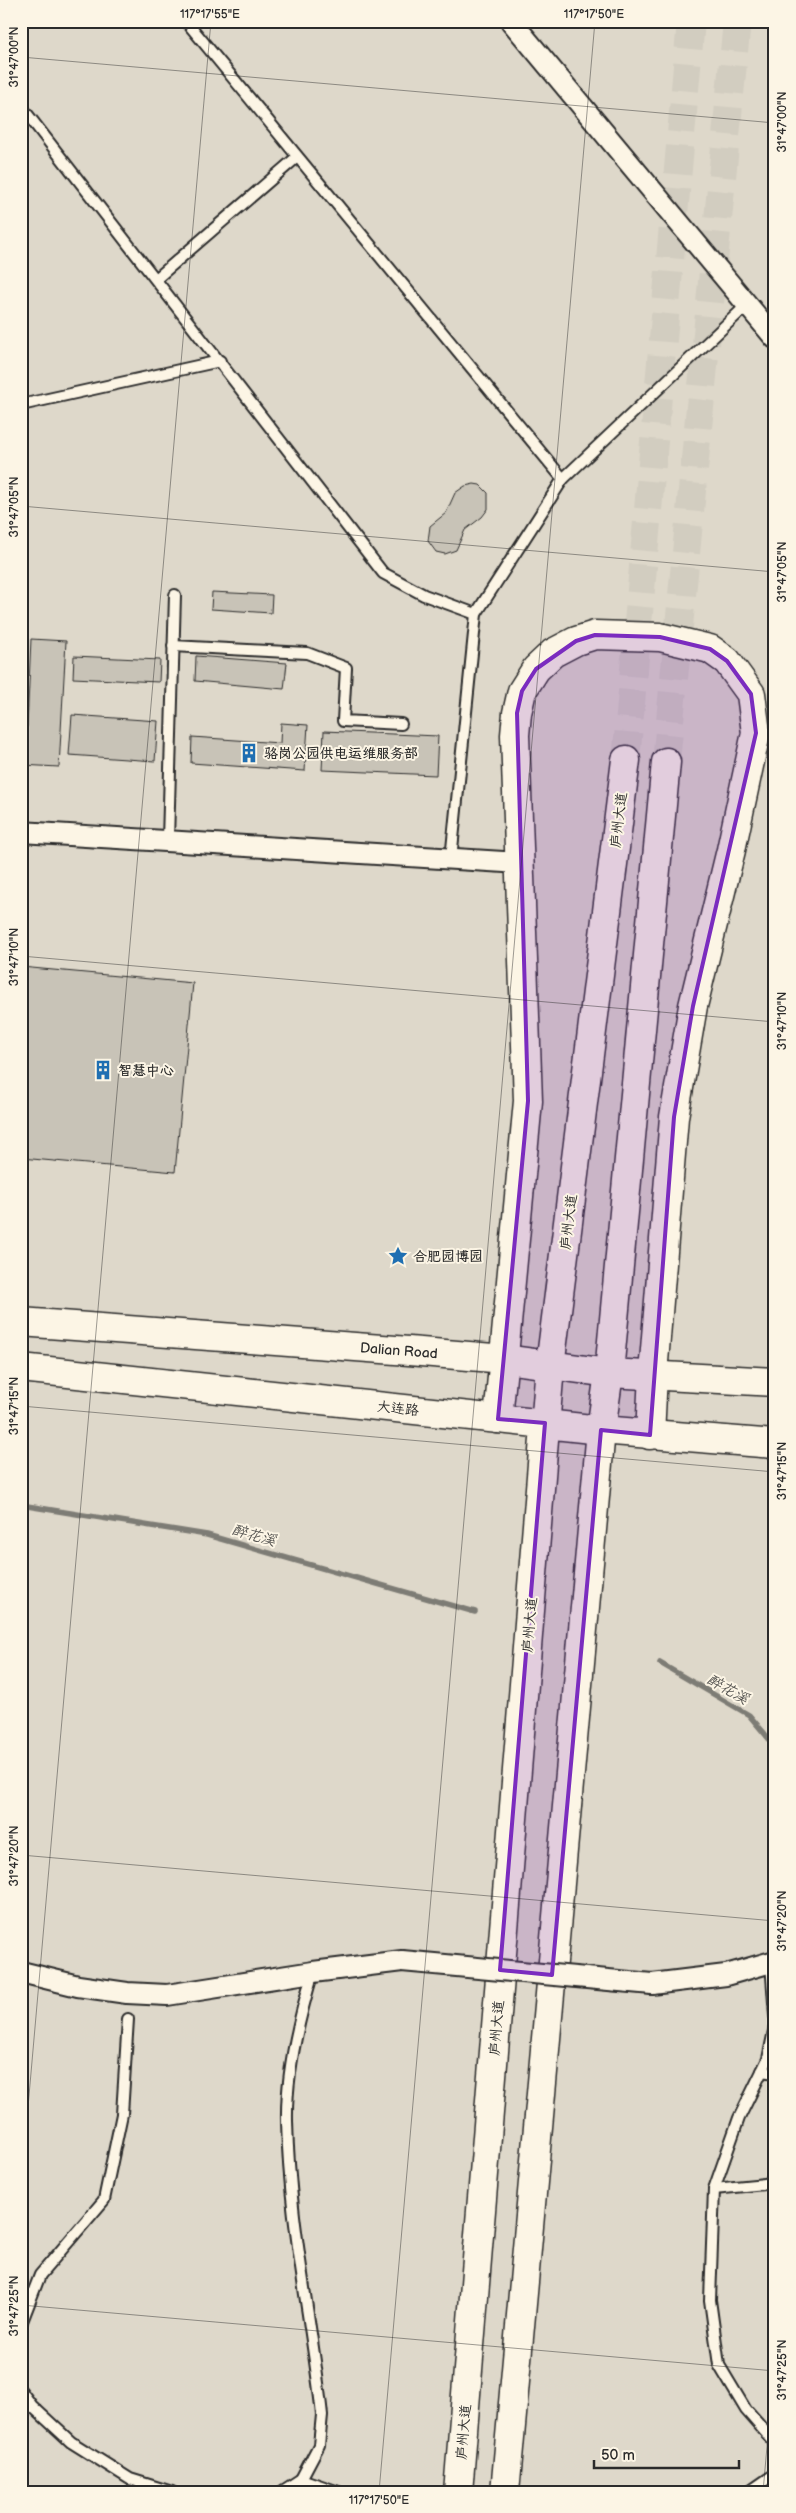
<svg xmlns="http://www.w3.org/2000/svg" width="796" height="2513" font-family="'Balsamiq Sans','LXGW WenKai TC',sans-serif">
<style>
.green{fill:#ded8ca;stroke:#84827a}
.lines{fill:none;stroke-linecap:round;stroke-linejoin:round}
.stream{stroke:#7d7b74;stroke-width:5.5}
.building{fill:#c8c3b7;stroke:#2b2b2b}
.primary-tunnel{stroke:#d2cdc0;stroke-width:28;stroke-dasharray:28 14;stroke-linecap:butt}
.lane-casing{stroke:#2b2b2b;stroke-width:14}
.street-casing{stroke:#2b2b2b;stroke-width:24}
.secondary-casing{stroke:#2b2b2b;stroke-width:31}
.primary-casing{stroke:#2b2b2b;stroke-width:31}
.lane{stroke:#fcf5e5;stroke-width:10}
.street{stroke:#fcf5e5;stroke-width:20}
.secondary{stroke:#fcf5e5;stroke-width:28}
.primary{stroke:#fcf5e5;stroke-width:28}
.street-bridge-casing{stroke:#2b2b2b;stroke-width:24;stroke-linecap:butt}
.street-bridge{stroke:#fcf5e5;stroke-width:20}
.marked{fill:#7b2cbf;fill-opacity:0.2;stroke:#7b2cbf;stroke-width:4;stroke-linejoin:round}
.ticks{fill:none;stroke:#2b2b2b;stroke-width:1;stroke-opacity:0.45}
.labels{text-anchor:middle;stroke-width:4;stroke-linejoin:round;paint-order:stroke}
.poi-label{font-size:14px;font-weight:bold;fill:#2b2b2b;stroke:#fcf5e5;text-anchor:start}
.street-label{font-size:14px;fill:#2b2b2b;stroke:#fcf5e5}
.water-label{font-size:15px;font-style:italic;fill:#545350;stroke:#fcf5e5}
.neatline{fill:none;stroke:#2b2b2b;stroke-width:2}
.ticks-label{font-size:12px;text-anchor:middle;fill:#2b2b2b}
</style>
<rect width="100%" height="100%" fill="#fcf5e5"/>
<filter id="ink" filterUnits="userSpaceOnUse"><feTurbulence type="fractalNoise" baseFrequency=".02" numOctaves="2"/><feDisplacementMap in="SourceGraphic" scale="10" xChannelSelector="R" yChannelSelector="G"/><feConvolveMatrix kernelMatrix="1 2 1 2 8 2 1 2 1" color-interpolation-filters="sRGB"/></filter>
<g filter="url(#ink)">
<rect class="green" x="21" y="21" width="754" height="2471"/>
<g class="lines">
<g class="stream">
<path d="M21 1505 207 1535 475 1612"/>
<path d="M660 1663 749 1715 775 1746"/>
</g>
</g>
<g class="building">
<path d="M474 484 480 485 488 493V509L482 517 465 530 456 550 445 554 436 552 428 541 430 526 446 513 455 493 465 486Z"/>
<path d="M212 592 272 595 271 613 211 609Z"/>
<path d="M31 639 66 641 59 767 21 765V726L27 727Z"/>
<path d="M74 656 160 660 159 682 73 678Z"/>
<path d="M196 656 287 663 284 689 195 681Z"/>
<path d="M72 715 158 721 155 761 69 755Z"/>
<path d="M281 723 308 725 305 771 191 763 192 737 280 743Z"/>
<path d="M324 731 438 736 436 775 322 770Z"/>
<path d="M21 967 193 983 175 1172 21 1158Z"/>
</g>
<g class="lines">
<g class="primary-tunnel">
<path d="M626 760 691 21"/>
<path d="M666 762 737 21"/>
</g>
<defs>
<g id="lane">
<path d="M186 21 563 479"/>
<path d="M21 106 383 573 424 595 476 614"/>
<path d="M156 279 297 157"/>
<path d="M21 405 220 361"/>
<path d="M173 646 307 653 346 668 343 721 401 724"/>
<path d="M168 840 175 595"/>
<path d="M451 859 476 614 563 479 747 305"/>
<path d="M771 1963 775 2016"/>
<path d="M775 2026 768 2059 739 2118 714 2189 710 2300 719 2365 746 2410 775 2443"/>
<path d="M762 2071 775 2073"/>
<path d="M714 2189 775 2183"/>
<path d="M21 2324 40 2275 104 2200 122 2114 128 2019"/>
<path d="M21 2391 32 2406 71 2442 130 2479 172 2492"/>
<path d="M301 2479 319 2445 322 2415C311 2317 289 2221 287 2121 286 2073 299 2018 313 1972"/>
<path d="M281 2492 301 2479 339 2492"/>
<path d="M749 2492 775 2474"/>
</g>
<g id="street">
<path d="M511 21 775 338"/>
<path d="M21 832 521 863"/>
<path d="M21 1972 78 1986 127 1993 167 1995 313 1972 402 1961"/>
<path d="M652 1984 726 1975 775 1961"/>
</g>
<g id="secondary">
<path id="s1" d="M21 1322 409 1351 505 1359 609 1373 775 1382"/>
<path d="M21 1368 601 1430 775 1444"/>
<path d="M498 1419 528 1101 515 735 517 713 522 691 536 669 553 653 576 641 595 635 660 637 710 649 727 661 751 694 756 733 731 850 693 1006 674 1117 653 1374 650 1435"/>
</g>
<g id="primary">
<path d="M458 2492 550 1366 626 760"/>
<path d="M505 2492 601 1430 609 1373 666 762"/>
</g>
</defs>
<use href="#lane" class="lane-casing"/>
<use href="#street" class="street-casing"/>
<use href="#secondary" class="secondary-casing"/>
<use href="#primary" class="primary-casing"/>
<use href="#lane" class="lane"/>
<use href="#street" class="street"/>
<use href="#secondary" class="secondary"/>
<use href="#primary" class="primary"/>
<defs>
<path id="street-bridge" d="M402 1961 652 1984"/>
</defs>
<use href="#street-bridge" class="street-bridge-casing"/>
<use href="#street-bridge" class="street-bridge"/>
</g>
</g>
<path class="marked" d="M595 635 660 637 710 649 727 661 751 694 756 733 693 1006 674 1117 650 1435 601 1430 552 1975 500 1970 545 1423 498 1419 528 1101 517 713 522 691 536 669 576 641Z"/>
<path class="ticks" d="M21 57 775 123M21 506 775 572M21 956 775 1022M21 1406 775 1472M21 1855 775 1921M21 2187 211 21M21 2305 775 2371M379 2492 595 21M763 2492 775 2355"/>
<defs>
<symbol id="building-bare" viewBox="-9 -9 18 18"><path d="M-4-6H4V6H1V3H-1V6H-4ZM-2.5-4.3h1.7v1.8h-1.7ZM.8-4.3h1.7v1.8H.8ZM-2.5-1h1.7V.8h-1.7ZM.8-1h1.7V.8H.8Z" fill="#1f6fb2" stroke="#fcf5e5" stroke-width="2.5" paint-order="stroke"/></symbol>
<symbol id="sight-bare" viewBox="-9 -9 18 18"><path d="M0-6L1.8-2.2L6-1.7L2.9 1.2L3.7 5.4L0 3.3L-3.7 5.4L-2.9 1.2L-6-1.7L-1.8-2.2Z" fill="#1f6fb2" stroke="#fcf5e5" stroke-width="2.5" paint-order="stroke"/></symbol>
</defs>
<g fill-rule="evenodd">
<use href="#building-bare" x="235" y="739" width="28" height="28"/>
<use href="#building-bare" x="89" y="1056" width="28" height="28"/>
<use href="#sight-bare" x="384" y="1242" width="28" height="28"/>
</g>
<g class="labels">
<g class="poi-label">
<text x="264" y="758">骆岗公园供电运维服务部</text>
<text x="118" y="1075">智慧中心</text>
<text x="413" y="1261">合肥园博园</text>
</g>
<g class="street-label">
<text transform="translate(618 820) rotate(-83)" y="5">庐州大道</text>
<text transform="translate(568 1222) rotate(-83)" y="5">庐州大道</text>
<text dy="5" stroke="none"><textPath href="#s1" startOffset="379">Dalian Road</textPath></text>
<text transform="translate(398 1408) rotate(6)" y="5">大连路</text>
<text transform="translate(529 1625) rotate(-85)" y="5">庐州大道</text>
<text transform="translate(496 2028) rotate(-85)" y="5">庐州大道</text>
<text transform="translate(463 2432) rotate(-85)" y="5">庐州大道</text>
</g>
<g class="water-label">
<text transform="translate(254 1535) rotate(16)" y="5">醉花溪</text>
<text transform="translate(728 1689) rotate(30)" y="5">醉花溪</text>
</g>
</g>
<rect width="796" height="2513" fill="none" stroke="#fcf5e5" stroke-width="55"/>
<path d="M594 2460v8h145v-8" fill="none" stroke="#2b2b2b" stroke-width="2.5"/>
<text x="601" y="2460" font-size="15" fill="#2b2b2b" stroke="#fcf5e5" stroke-width="4" paint-order="stroke">50 m</text>
<rect x="28" y="28" width="740" height="2458" class="neatline"/>
<g class="ticks-label">
<text x="210" y="18">117°17'55"E</text>
<text x="594" y="18">117°17'50"E</text>
<text transform="translate(14 57) rotate(-90)" y="4">31°47'00"N</text>
<text transform="translate(782 122) rotate(-90)" y="4">31°47'00"N</text>
<text transform="translate(14 507) rotate(-90)" y="4">31°47'05"N</text>
<text transform="translate(782 572) rotate(-90)" y="4">31°47'05"N</text>
<text transform="translate(14 957) rotate(-90)" y="4">31°47'10"N</text>
<text transform="translate(782 1021) rotate(-90)" y="4">31°47'10"N</text>
<text transform="translate(14 1406) rotate(-90)" y="4">31°47'15"N</text>
<text transform="translate(782 1471) rotate(-90)" y="4">31°47'15"N</text>
<text transform="translate(14 1856) rotate(-90)" y="4">31°47'20"N</text>
<text transform="translate(782 1921) rotate(-90)" y="4">31°47'20"N</text>
<text transform="translate(14 2306) rotate(-90)" y="4">31°47'25"N</text>
<text transform="translate(782 2370) rotate(-90)" y="4">31°47'25"N</text>
<text x="379" y="2504">117°17'50"E</text>
</g>
</svg>
